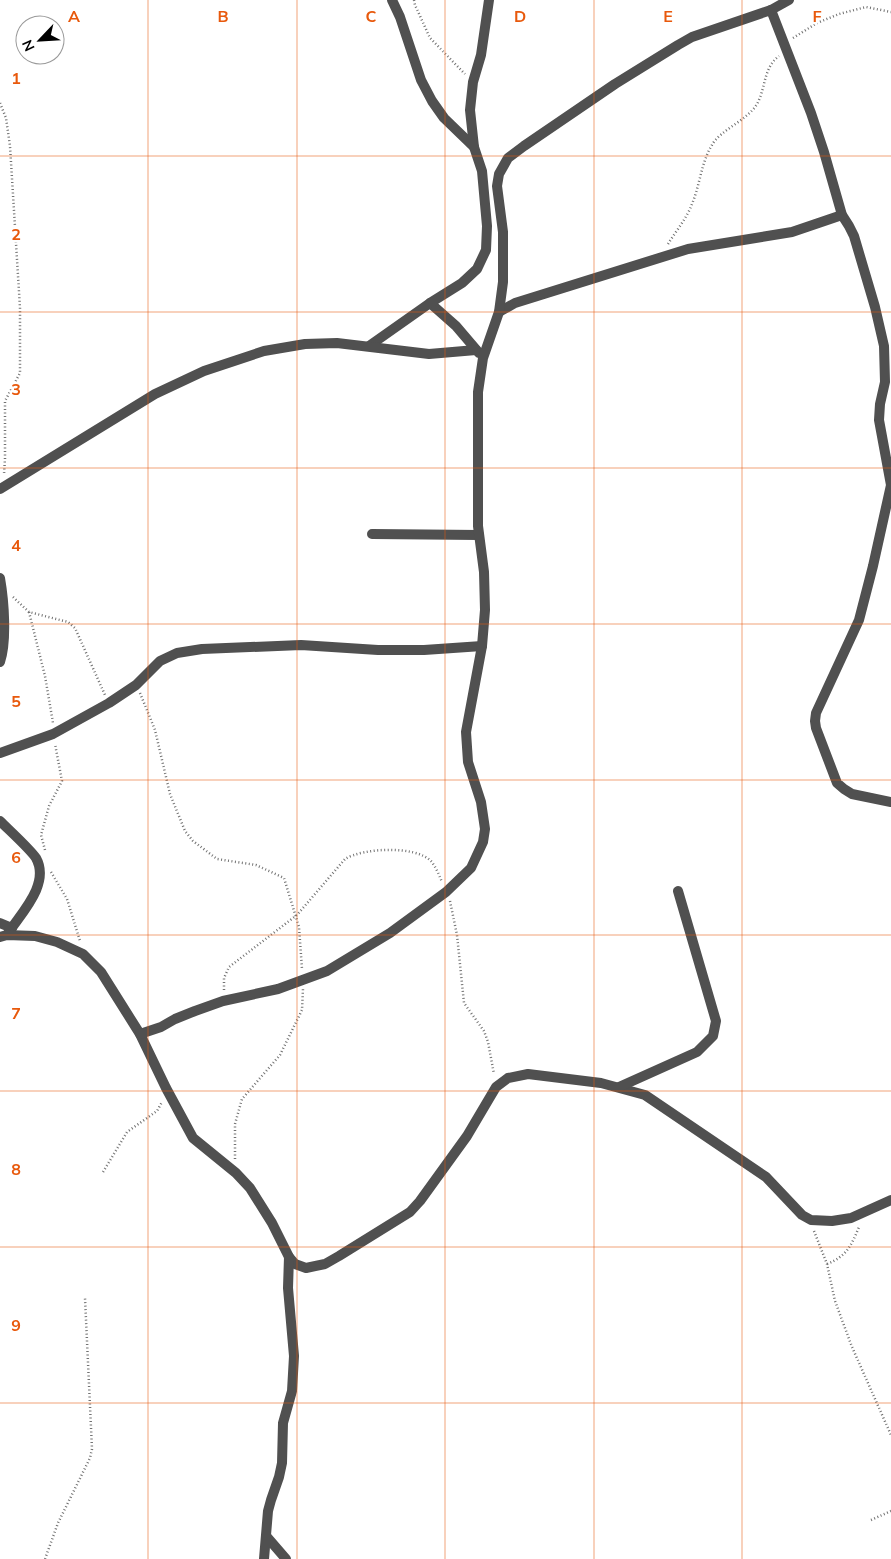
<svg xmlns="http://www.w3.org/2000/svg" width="891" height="1559" font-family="Mulish,sans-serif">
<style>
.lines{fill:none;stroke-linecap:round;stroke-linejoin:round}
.path{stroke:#727272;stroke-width:2.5;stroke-dasharray:1 2.5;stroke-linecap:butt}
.street{stroke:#505050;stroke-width:10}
.grid{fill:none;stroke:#e8590c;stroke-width:1;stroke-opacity:0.55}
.grid-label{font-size:16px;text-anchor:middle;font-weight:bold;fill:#e8590c;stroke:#fff;stroke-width:4.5;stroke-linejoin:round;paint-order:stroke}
</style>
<rect width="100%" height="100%" fill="#fff"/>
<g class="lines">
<g class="path">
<path d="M414 0 415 5 430 38 465 74"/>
<path d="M793 38 817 23 839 14 866 7 891 12"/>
<path d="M0 103 6 118 10 146 20 308V373L5 401V459L4 474"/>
<path d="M668 244C676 231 687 218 692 204 700 185 701 163 712 145 720 130 748 120 757 104 766 88 763 68 779 56"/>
<path d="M13 597 29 612 68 622 75 628 105 695"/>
<path d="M29 612 45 676 53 723"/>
<path d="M140 693 155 730 170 794 185 831 193 841 217 859 256 865 284 878 299 927 302 969"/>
<path d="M45 850 41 835 49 806 62 781 55 744"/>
<path d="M51 872 67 899 80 941"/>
<path d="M450 901 457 935 464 1003 484 1031 488 1042 494 1074"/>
<path d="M224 990V978L229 967 297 915 345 859C363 848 415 845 431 861 436 867 439 875 442 882"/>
<path d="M235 1159V1124L242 1099 280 1055 302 1010 303 989"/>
<path d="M103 1172 127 1132 157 1111 162 1102"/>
<path d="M814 1231 827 1264 835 1301 852 1347 891 1435"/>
<path d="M827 1264C847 1256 851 1246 859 1227"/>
<path d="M871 1520 891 1511"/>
<path d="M45 1559 58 1523 90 1458 92 1449 85 1298"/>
</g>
<g class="street">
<path d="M771 10 811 113 824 152 842 215 849 226 854 236 875 307 884 346 885 382 880 404 879 420 891 485 873 566 859 620 816 713 815 721 816 728 837 783 844 789 852 794 891 802"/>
<path d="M474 147 470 110 473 82 481 55 489 0"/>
<path d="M430 303 456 326 479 353"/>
<path d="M499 312 515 303 688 249 792 232 842 215"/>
<path d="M369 346 430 303 462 283 477 269 486 250 487 226 482 171 474 147 444 118 432 101 421 80 400 17 392 0"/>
<path d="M0 489 155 394 204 371 264 351 305 344 337 343 429 354 476 350"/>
<path d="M372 534 479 535"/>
<path d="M0 578C4 601 7 641 0 662"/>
<path d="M0 753 53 734 109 703 136 685 160 661 177 653 202 649 301 645 378 650H424L482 646"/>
<path d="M0 821C9 830 30 849 36 858 51 885 19 915 7 935"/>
<path d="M0 923 12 928"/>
<path d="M0 937 7 935 35 936 57 942 83 954 101 972 140 1034 166 1088 193 1138 236 1173 250 1188 272 1223 289 1257 295 1264 306 1268 325 1264 339 1256 410 1212 420 1201 467 1136 496 1087 508 1078 528 1074 601 1083 645 1095 766 1177 802 1215 811 1220 832 1221 851 1218 891 1200"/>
<path d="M140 1034 161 1027 175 1019 195 1011 223 1001 278 989 327 971 390 933 446 892 471 868 483 842 485 829 481 802 468 762 466 732 482 646 485 610 484 572 478 526V392L483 358 499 312 503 282V232L497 186 499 174 508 158 524 146 615 84 678 45 692 37 771 10 789 0"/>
<path d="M619 1087 697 1052 713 1036 716 1021 678 891"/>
<path d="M267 1537 286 1559"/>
<path d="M264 1559 268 1511 271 1500 279 1477 282 1463 283 1423 292 1391 294 1356 288 1288 289 1257"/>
</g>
</g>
<path class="grid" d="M148 0V1559M297 0V1559M445 0V1559M594 0V1559M742 0V1559M0 156H891M0 312H891M0 468H891M0 624H891M0 780H891M0 935H891M0 1091H891M0 1247H891M0 1403H891"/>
<g class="grid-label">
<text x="74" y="22">A</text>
<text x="223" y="22">B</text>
<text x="371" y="22">C</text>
<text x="520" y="22">D</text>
<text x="668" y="22">E</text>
<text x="817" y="22">F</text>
<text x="16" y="84">1</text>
<text x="16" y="240">2</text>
<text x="16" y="395">3</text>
<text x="16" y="551">4</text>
<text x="16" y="707">5</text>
<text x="16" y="863">6</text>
<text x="16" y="1019">7</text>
<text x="16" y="1175">8</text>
<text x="16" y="1331">9</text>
</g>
<g transform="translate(40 40) rotate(245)"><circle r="24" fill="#ffffff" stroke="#999999"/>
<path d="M0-4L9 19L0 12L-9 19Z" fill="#000000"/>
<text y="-8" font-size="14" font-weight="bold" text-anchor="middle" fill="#000000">N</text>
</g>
</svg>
